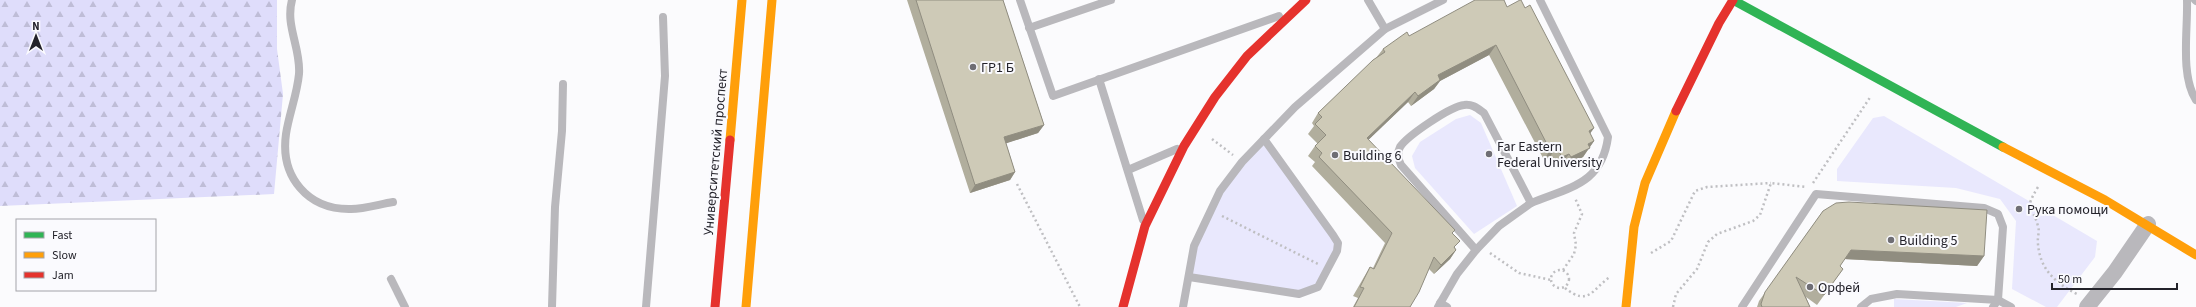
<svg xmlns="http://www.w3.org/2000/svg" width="2196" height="307" font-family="'Source Sans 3',sans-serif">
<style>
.green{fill:#e9e8fd}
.forest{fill:url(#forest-firs)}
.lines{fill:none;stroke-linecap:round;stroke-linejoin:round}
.path{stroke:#bfbfc2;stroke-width:2.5;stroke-dasharray:2 3;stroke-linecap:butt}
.lane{stroke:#b9b8bc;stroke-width:8}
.street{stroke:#b9b8bc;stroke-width:16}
.fast{stroke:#30b455;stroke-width:9}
.slow{stroke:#ff9f0a;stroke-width:9}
.jam{stroke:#e5322d;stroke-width:9}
.wall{fill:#b1ae9d}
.shaded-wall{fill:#908d80}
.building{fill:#cecab7;stroke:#908d80}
.poi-dot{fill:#6f6e74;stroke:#fafafe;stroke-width:1.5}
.labels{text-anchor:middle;stroke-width:4;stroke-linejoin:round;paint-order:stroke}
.poi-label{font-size:14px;fill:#23222a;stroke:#fafafe;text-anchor:start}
.street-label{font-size:14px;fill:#23222a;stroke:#fafafe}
</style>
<defs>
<pattern id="forest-firs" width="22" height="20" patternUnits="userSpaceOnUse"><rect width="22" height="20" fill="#dfddfb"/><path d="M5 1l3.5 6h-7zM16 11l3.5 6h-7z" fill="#bfbdd7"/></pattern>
</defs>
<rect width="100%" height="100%" fill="#fbfbfd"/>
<g class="green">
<path d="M1470 115 1481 123 1517 206 1474 234 1415 168 1412 156 1420 142 1456 119Z"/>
<path d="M1884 116 2097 241 2095 257 2057 307H2046L2012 289 2016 221 2000 199 1956 188 1837 181V169L1873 118Z"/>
<path d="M1264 139 1338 243 1318 287 1299 294 1189 277 1194 246 1220 191Z"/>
<path d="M1894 299 1967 303 1956 307H1894Z"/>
</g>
<path class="forest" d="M0 0H277V49L283 94 274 194 0 206Z"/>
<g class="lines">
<g class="path">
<path d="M1212 139 1233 155"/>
<path d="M1813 183 1871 96"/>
<path d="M1017 184 1080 307"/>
<path d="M2038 187C2023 212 2032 204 2038 226 2040 231 2037 238 2038 244 2040 269 2055 283 2077 294"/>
<path d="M1222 216 1318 264"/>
<path d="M1490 253 1519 273 1551 280"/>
<path d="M1651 253 1671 241 1695 191 1707 187 1771 183"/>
<circle cx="1560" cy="279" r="9"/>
<path d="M1563 270 1574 254 1576 245 1574 233 1582 214 1575 198"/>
<path d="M1565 288C1589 307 1592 289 1610 277"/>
<path d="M1673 307 1676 294 1697 269 1708 242 1717 234 1753 221 1760 215 1771 183 1806 187"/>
</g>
<g class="lane">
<path d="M292 0C285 26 301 48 299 74 297 95 289 114 286 134 280 177 308 210 351 209 365 209 380 204 393 202"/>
<path d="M1020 0 1053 96 1279 16"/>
<path d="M2187 0C2188 30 2180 75 2196 100"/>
<path d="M2195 0 2196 1"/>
<path d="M1029 28 1111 0"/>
<path d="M1385 29 1443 0"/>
<path d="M1099 79 1143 220"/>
<path d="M1128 170 1177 149"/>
<path d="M1476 250 1499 226 1531 203"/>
<path d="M1189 277 1299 294 1318 287 1337 251 1338 243 1333 235 1264 139"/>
<path d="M391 279 405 307"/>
<path d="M1440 303 1447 307"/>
<path d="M552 307 555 207 562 131 563 84"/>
<path d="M646 307 665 76 663 17"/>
<path d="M1183 307 1194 246 1220 191 1242 162 1295 107 1385 29 1368 0"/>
<path d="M1438 307 1457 274 1476 250 1401 165C1398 159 1397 153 1400 147 1407 136 1451 106 1464 105 1473 104 1477 108 1484 113L1531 203C1570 187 1602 184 1608 137L1540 0"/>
<path d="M1742 307 1816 194 1984 208 1998 214 2003 227 1998 300 1993 307"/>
<path d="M1861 307 1871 299 1897 294 1998 300 2011 307"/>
</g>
<path class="street" d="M2087 307 2115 272 2148 224"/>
<path class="fast" d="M1733 0 2003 147"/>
<g class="slow">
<path d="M730 140 742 0"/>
<path d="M2003 147 2105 200 2196 255"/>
<path d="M746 307 772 0"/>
<path d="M1626 307 1634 227 1645 183 1676 111"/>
</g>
<g class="jam">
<path d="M1676 111 1719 23 1733 0"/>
<path d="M715 307 730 140"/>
<path d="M1123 307 1145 226 1184 146 1215 97 1247 56 1306 0"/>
</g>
</g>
<g class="wall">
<path d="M907 0H1003L1044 125 1038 133 1006 143 1015 172 1010 180 970 193Z"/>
<path d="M1507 7 1525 8 1594 128 1590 133 1594 141 1583 157 1564 167 1562 163 1555 167 1550 157 1544 160 1489 55 1440 81 1434 89 1411 106 1408 102 1368 140 1453 234 1455 248 1456 250 1450 259 1434 274 1429 269 1410 307H1353L1358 298 1353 296 1364 277 1370 267 1373 268 1385 243 1312 166 1315 162 1308 156 1315 146 1318 144 1308 134 1314 126 1312 123 1318 113 1376 58 1383 49 1409 36Z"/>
<path d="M1823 211 1984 256 1977 266 1844 259 1840 266 1843 269 1817 305 1806 297 1810 307H1757L1759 301Z"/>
</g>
<g class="shaded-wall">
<path d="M1496 45 1489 55 1440 81 1434 89 1411 106 1418 96 1438 75Z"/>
<path d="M1415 92 1408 102 1360 148 1367 138Z"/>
<path d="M1044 125 1038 133 998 146 1004 137Z"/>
<path d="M1594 128 1587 138 1589 131Z"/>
<path d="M1594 141 1583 157 1564 167 1571 157 1588 144Z"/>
<path d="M1556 147 1550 157 1544 160 1550 150Z"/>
<path d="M1569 154 1562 163 1555 167 1562 157Z"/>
<path d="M1015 172 1010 180 970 193 975 185Z"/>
<path d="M1456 250 1450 259 1434 274 1441 265Z"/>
<path d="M1851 250 1984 256 1977 266 1844 259Z"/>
</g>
<g class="building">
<path d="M916 0H1003L1044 125 1004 137 1015 172 975 185Z"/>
<path d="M1475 0H1504L1507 7 1520 0H1521L1525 8 1530 5 1594 128 1589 131 1594 141 1588 144 1590 148 1571 157 1569 154 1562 157 1556 147 1550 150 1496 45 1438 75 1440 80 1418 96 1415 92 1367 138 1455 230 1452 233 1460 241 1454 247 1456 250 1441 265 1434 257 1419 292 1410 307H1354L1364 288 1360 287 1370 267 1374 269 1392 233 1319 157 1322 153 1315 146 1326 135 1315 124 1322 117 1318 113 1373 60 1385 52 1383 49 1407 32 1409 36Z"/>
<path d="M1849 202 1987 210 1984 256 1851 250 1840 266 1843 269 1824 295 1796 277 1810 307H1762L1761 304 1765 292 1823 211 1836 203Z"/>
</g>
<g class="poi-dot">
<circle cx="973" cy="67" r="4"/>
<circle cx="1489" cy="154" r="4"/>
<circle cx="1335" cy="155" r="4"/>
<circle cx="2019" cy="209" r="4"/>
<circle cx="1891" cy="240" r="4"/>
<circle cx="1810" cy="287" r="4"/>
</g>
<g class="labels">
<g class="poi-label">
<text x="981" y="72">ГР1 Б</text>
<text x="1497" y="151">Far Eastern<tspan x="1497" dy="16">Federal University</tspan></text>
<text x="1343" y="160">Building 6</text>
<text x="2027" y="214">Рука помощи</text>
<text x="1899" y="245">Building 5</text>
<text x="1818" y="292">Орфей</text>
</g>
<g class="street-label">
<text transform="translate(715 152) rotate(-85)" y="5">Университетский проспект</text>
</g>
</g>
<rect x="16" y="219" width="140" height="72" fill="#fafafe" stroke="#a4a4a9"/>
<rect x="24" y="232" width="20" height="6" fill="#30b455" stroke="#a4a4a9"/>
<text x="52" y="239" font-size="12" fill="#23222a">Fast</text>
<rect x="24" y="252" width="20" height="6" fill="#ff9f0a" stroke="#a4a4a9"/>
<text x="52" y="259" font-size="12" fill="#23222a">Slow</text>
<rect x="24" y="272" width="20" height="6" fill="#e5322d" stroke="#a4a4a9"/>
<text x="52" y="279" font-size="12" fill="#23222a">Jam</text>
<g transform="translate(36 36)" stroke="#fafafe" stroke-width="3" paint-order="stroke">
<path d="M0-3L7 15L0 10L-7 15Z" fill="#23222a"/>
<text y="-6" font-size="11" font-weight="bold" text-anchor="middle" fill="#23222a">N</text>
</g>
<path d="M2052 283v6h125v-6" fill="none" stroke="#23222a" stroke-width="2"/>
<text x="2058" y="283" font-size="12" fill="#23222a" stroke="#fafafe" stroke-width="3" paint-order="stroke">50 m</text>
</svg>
